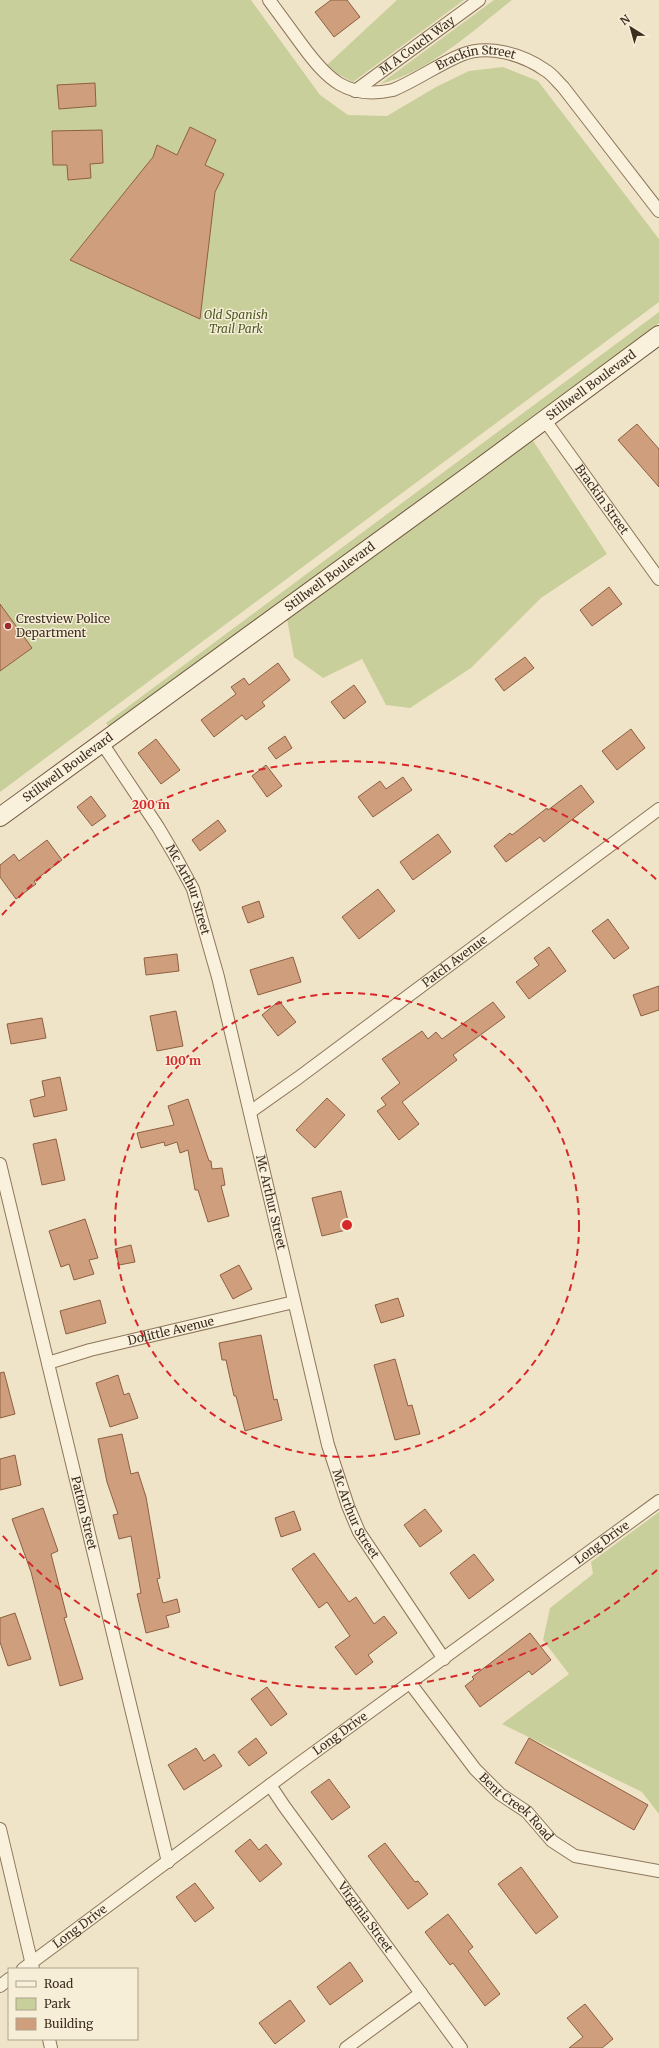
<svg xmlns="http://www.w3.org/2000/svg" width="659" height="2048" font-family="Merriweather,serif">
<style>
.green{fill:#c9cf9b}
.building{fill:#cf9f7d;stroke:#8d5f41}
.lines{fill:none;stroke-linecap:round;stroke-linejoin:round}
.street-casing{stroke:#8d765c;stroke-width:14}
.secondary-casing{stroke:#6f573f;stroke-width:20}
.street{stroke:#faf1dc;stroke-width:12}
.secondary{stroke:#faf1dc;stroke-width:18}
.ring{fill:none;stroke:#d62828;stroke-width:2;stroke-dasharray:7 5}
.poi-dot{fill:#9e2a2b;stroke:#f7eed8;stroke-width:1.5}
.labels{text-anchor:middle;stroke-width:3;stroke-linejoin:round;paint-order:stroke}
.street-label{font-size:12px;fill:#3d2e20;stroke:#f7eed8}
.park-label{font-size:12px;font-style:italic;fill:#4d5a26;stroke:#f7eed8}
.poi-label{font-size:12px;fill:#3d2e20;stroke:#f7eed8;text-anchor:start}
.centre{fill:#d62828;stroke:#f7eed8;stroke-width:2}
.ring-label{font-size:12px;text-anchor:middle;font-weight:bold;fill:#d62828;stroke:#f7eed8;stroke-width:3;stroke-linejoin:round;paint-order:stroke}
</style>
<rect width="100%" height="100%" fill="#f0e4c8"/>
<g class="green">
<path d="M0 0H251L320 95 348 115 387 116 436 87 469 71 503 67 538 81 659 239V302L0 792Z"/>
<path d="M397 0H464L353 82 338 74 327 65Z"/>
<path d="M494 0H512C474 30 428 73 380 84Z"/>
<path d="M659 312V323L469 465 109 727 106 723Z"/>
<path d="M532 439 607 554 541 598 471 668 410 708 386 705 362 659 323 678 294 657 287 619Z"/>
<path d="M659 1512V1814L642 1792 502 1724 569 1674 543 1640 550 1608 593 1574 591 1562Z"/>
</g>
<g class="building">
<path d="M331 0H347L360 17 334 37 315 12Z"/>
<path d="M95 83 96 106 59 109 57 85Z"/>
<path d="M190 127 216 140 205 165 224 174 215 192 200 319 70 260 153 157 157 145 177 155Z"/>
<path d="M102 130 103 163 90 164 91 178 68 180 67 165H53L52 131Z"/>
<path d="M637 424 659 449V487L618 440Z"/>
<path d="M609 587 622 604 592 626 580 610Z"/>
<path d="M0 604 32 648 0 671Z"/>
<path d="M525 657 534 668 504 691 495 679Z"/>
<path d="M278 663 290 680 262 702 265 706 246 720 242 715 214 737 201 720 236 694 231 687 244 678 249 685Z"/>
<path d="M354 685 366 702 344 719 331 702Z"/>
<path d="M631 729 645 748 617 770 602 751Z"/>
<path d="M285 736 292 748 276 759 268 748Z"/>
<path d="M156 739 180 770 161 784 138 753Z"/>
<path d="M266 765 282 786 267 797 252 776Z"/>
<path d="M403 777 412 790 373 817 358 797 380 781 386 789Z"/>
<path d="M581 785 594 802 544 842 540 837 506 862 494 846 510 833 512 835 547 808 548 810Z"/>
<path d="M91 796 106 816 92 826 77 807Z"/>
<path d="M218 820 226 831 200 851 192 840Z"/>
<path d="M438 834 451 852 413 880 400 862Z"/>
<path d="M47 840 62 860 34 881 36 884 16 899 0 877V865L14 854 19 861Z"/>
<path d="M378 889 395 911 359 939 342 917Z"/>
<path d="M259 901 264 917 248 923 242 907Z"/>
<path d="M608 919 629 948 614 959 592 931Z"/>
<path d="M549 947 566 971 529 999 516 982 539 965 534 958Z"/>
<path d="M177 954 179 971 146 975 144 958Z"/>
<path d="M293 957 301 982 258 995 250 970Z"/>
<path d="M659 986V1010L641 1016 633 995Z"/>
<path d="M279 1001 296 1022 278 1036 262 1015Z"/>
<path d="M493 1002 505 1017 453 1055 457 1060 402 1102 419 1124 399 1140 377 1111 386 1105 381 1098 400 1083 382 1059 422 1031 428 1039 436 1032 442 1039Z"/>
<path d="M176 1011 183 1046 157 1051 150 1016Z"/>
<path d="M42 1018 46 1038 11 1044 7 1024Z"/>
<path d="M60 1077 67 1110 34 1117 30 1100 45 1096 42 1081Z"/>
<path d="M327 1098 345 1115 315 1148 296 1130Z"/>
<path d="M188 1099 209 1161H211L212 1169 222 1168 225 1185 221 1186 229 1216 208 1222 198 1190H195L188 1150 180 1153 177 1142 165 1146 164 1142 141 1148 137 1133 174 1125 168 1106Z"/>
<path d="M56 1139 65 1180 42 1185 33 1144Z"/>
<path d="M341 1191 350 1229 322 1236 312 1198Z"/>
<path d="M85 1219 98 1258 89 1260 94 1274 74 1280 69 1264 61 1267 49 1231Z"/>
<path d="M131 1245 135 1262 119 1265 115 1249Z"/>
<path d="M239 1265 252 1289 233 1299 220 1275Z"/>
<path d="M398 1298 404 1316 381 1323 375 1305Z"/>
<path d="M100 1300 106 1323 66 1334 60 1311Z"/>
<path d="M261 1335 274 1400 277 1399 282 1420 245 1431 236 1396H234L226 1360H222L219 1343Z"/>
<path d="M395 1359 408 1406 412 1405 420 1434 395 1440 374 1365Z"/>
<path d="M4 1372 15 1414 0 1418V1373Z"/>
<path d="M118 1375 124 1395 129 1393 138 1418 110 1427 96 1383Z"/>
<path d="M122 1434 131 1474 138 1472 146 1497 160 1578 157 1579 163 1603 177 1599 180 1612 166 1616 169 1627 146 1633 137 1594 141 1593 131 1536 119 1539 113 1515 118 1514 107 1482 98 1439Z"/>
<path d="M15 1455 21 1485 0 1490V1459Z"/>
<path d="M43 1508 58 1551 51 1554 67 1617 64 1618 83 1679 60 1686 31 1572 12 1519Z"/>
<path d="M425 1509 442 1531 420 1547 404 1525Z"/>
<path d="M294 1511 301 1530 281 1537 275 1518Z"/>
<path d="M314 1553 349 1602 356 1597 374 1624 384 1616 397 1633 368 1655 373 1662 356 1675 335 1647 350 1636 327 1602 319 1608 292 1569Z"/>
<path d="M474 1554 494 1580 469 1599 450 1573Z"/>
<path d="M15 1613 31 1659 8 1666 0 1642V1618Z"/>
<path d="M530 1633 551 1660 532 1675 529 1671 480 1707 465 1686 474 1679 472 1677Z"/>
<path d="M267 1687 287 1714 271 1726 251 1699Z"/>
<path d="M256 1738 267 1753 249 1766 238 1752Z"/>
<path d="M529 1738 648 1805 634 1830 515 1763Z"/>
<path d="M196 1748 204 1761 214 1754 222 1766 184 1790 168 1765Z"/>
<path d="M329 1779 350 1807 332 1820 311 1792Z"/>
<path d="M250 1839 259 1850 266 1844 282 1864 260 1882 235 1851Z"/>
<path d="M385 1843 415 1882 418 1881 428 1894 408 1909 368 1856Z"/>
<path d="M521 1867 558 1917 536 1934 498 1884Z"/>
<path d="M195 1883 214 1908 195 1922 176 1897Z"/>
<path d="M448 1914 473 1947 468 1951 500 1994 485 2006 453 1963 450 1965 425 1932Z"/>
<path d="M350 1962 363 1981 330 2005 317 1987Z"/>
<path d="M290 2000 305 2021 275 2044 259 2023Z"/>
<path d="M585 2004 613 2039 602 2048H569L583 2037 567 2018Z"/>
</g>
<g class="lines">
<defs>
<g id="street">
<path id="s1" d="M269 0C280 15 291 30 302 45 327 79 347 100 393 90 417 80 437 65 461 55 488 44 522 54 545 70 552 74 557 81 563 87L659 211"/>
<path id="s2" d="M355 91 479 0"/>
<path id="s3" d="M544 419 659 579"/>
<path id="s4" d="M102 743 158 827 174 854 193 889 218 977 328 1445 348 1506 359 1532 444 1659"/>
<path id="s5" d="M250 1112 298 1078 659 809"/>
<path id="s6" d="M0 1164 168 1862"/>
<path id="s7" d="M48 1363 90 1350 294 1302"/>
<path id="s8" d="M410 1683 475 1769 500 1794 527 1812 552 1841 575 1856 659 1871"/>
<path id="s9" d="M270 1785 284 1806 461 2048"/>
<path d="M0 1829 33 1969"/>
<path id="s10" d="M23 1969 297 1765 659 1501"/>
<path d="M0 1986 9 1979"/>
<path d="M49 2039 51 2048"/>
<path d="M346 2048 421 1993"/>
</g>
<g id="secondary">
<path id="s11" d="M0 817 474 472 659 335"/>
</g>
</defs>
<use href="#street" class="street-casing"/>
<use href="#secondary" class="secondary-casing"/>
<use href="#street" class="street"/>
<use href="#secondary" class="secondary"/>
</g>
<g class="ring">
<circle cx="347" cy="1225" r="232"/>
<path d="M657 1570A464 464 0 0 1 2 1535M2 915A464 464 0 0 1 657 880"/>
</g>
<circle class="poi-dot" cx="8" cy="626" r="4"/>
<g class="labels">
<g class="street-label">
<text dy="4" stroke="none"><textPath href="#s2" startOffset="77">M A Couch Way</textPath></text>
<text dy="4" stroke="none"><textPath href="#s1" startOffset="256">Brackin Street</textPath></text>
<text dy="4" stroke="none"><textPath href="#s11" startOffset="732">Stillwell Boulevard</textPath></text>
<text dy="4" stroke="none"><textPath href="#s3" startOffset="99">Brackin Street</textPath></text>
<text dy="4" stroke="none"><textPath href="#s11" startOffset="408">Stillwell Boulevard</textPath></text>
<text dy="4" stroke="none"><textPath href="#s11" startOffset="84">Stillwell Boulevard</textPath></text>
<text dy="4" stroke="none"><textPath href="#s4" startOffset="171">Mc Arthur Street</textPath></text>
<text dy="4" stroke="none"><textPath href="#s5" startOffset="254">Patch Avenue</textPath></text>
<text dy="4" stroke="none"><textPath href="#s4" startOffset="495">Mc Arthur Street</textPath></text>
<text dy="4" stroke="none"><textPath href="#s7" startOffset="127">Dolittle Avenue</textPath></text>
<text dy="4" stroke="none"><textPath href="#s6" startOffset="359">Patton Street</textPath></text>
<text dy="4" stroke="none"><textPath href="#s4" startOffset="819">Mc Arthur Street</textPath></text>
<text dy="4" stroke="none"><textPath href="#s10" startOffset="719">Long Drive</textPath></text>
<text dy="4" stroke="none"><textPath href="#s10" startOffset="395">Long Drive</textPath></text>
<text dy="4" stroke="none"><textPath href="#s8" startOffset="164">Bent Creek Road</textPath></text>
<text dy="4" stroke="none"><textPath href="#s9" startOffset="163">Virginia Street</textPath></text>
<text dy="4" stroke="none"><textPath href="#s10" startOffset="71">Long Drive</textPath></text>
</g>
<g class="park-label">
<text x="236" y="319">Old Spanish<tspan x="236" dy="14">Trail Park</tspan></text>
</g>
<g class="poi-label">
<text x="16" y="623">Crestview Police<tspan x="16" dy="14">Department</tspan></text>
</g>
</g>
<circle cx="347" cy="1225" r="6" class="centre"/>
<g class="ring-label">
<text x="151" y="809">200 m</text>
<text x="183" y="1065">100 m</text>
</g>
<rect x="8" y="1968" width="130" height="72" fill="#f7eed8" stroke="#ada18e"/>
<rect x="16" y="1981" width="20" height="6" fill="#faf1dc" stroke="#ada18e"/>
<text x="44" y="1988" font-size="12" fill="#3d2e20">Road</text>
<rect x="16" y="1998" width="20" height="12" fill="#c9cf9b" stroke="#ada18e"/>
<text x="44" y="2008" font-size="12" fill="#3d2e20">Park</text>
<rect x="16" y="2018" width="20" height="12" fill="#cf9f7d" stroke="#ada18e"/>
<text x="44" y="2028" font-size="12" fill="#3d2e20">Building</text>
<g transform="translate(631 28) rotate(323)" stroke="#f7eed8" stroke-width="3" paint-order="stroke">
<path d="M0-3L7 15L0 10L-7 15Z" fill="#3d2e20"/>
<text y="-6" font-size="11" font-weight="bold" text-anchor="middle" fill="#3d2e20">N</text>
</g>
</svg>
